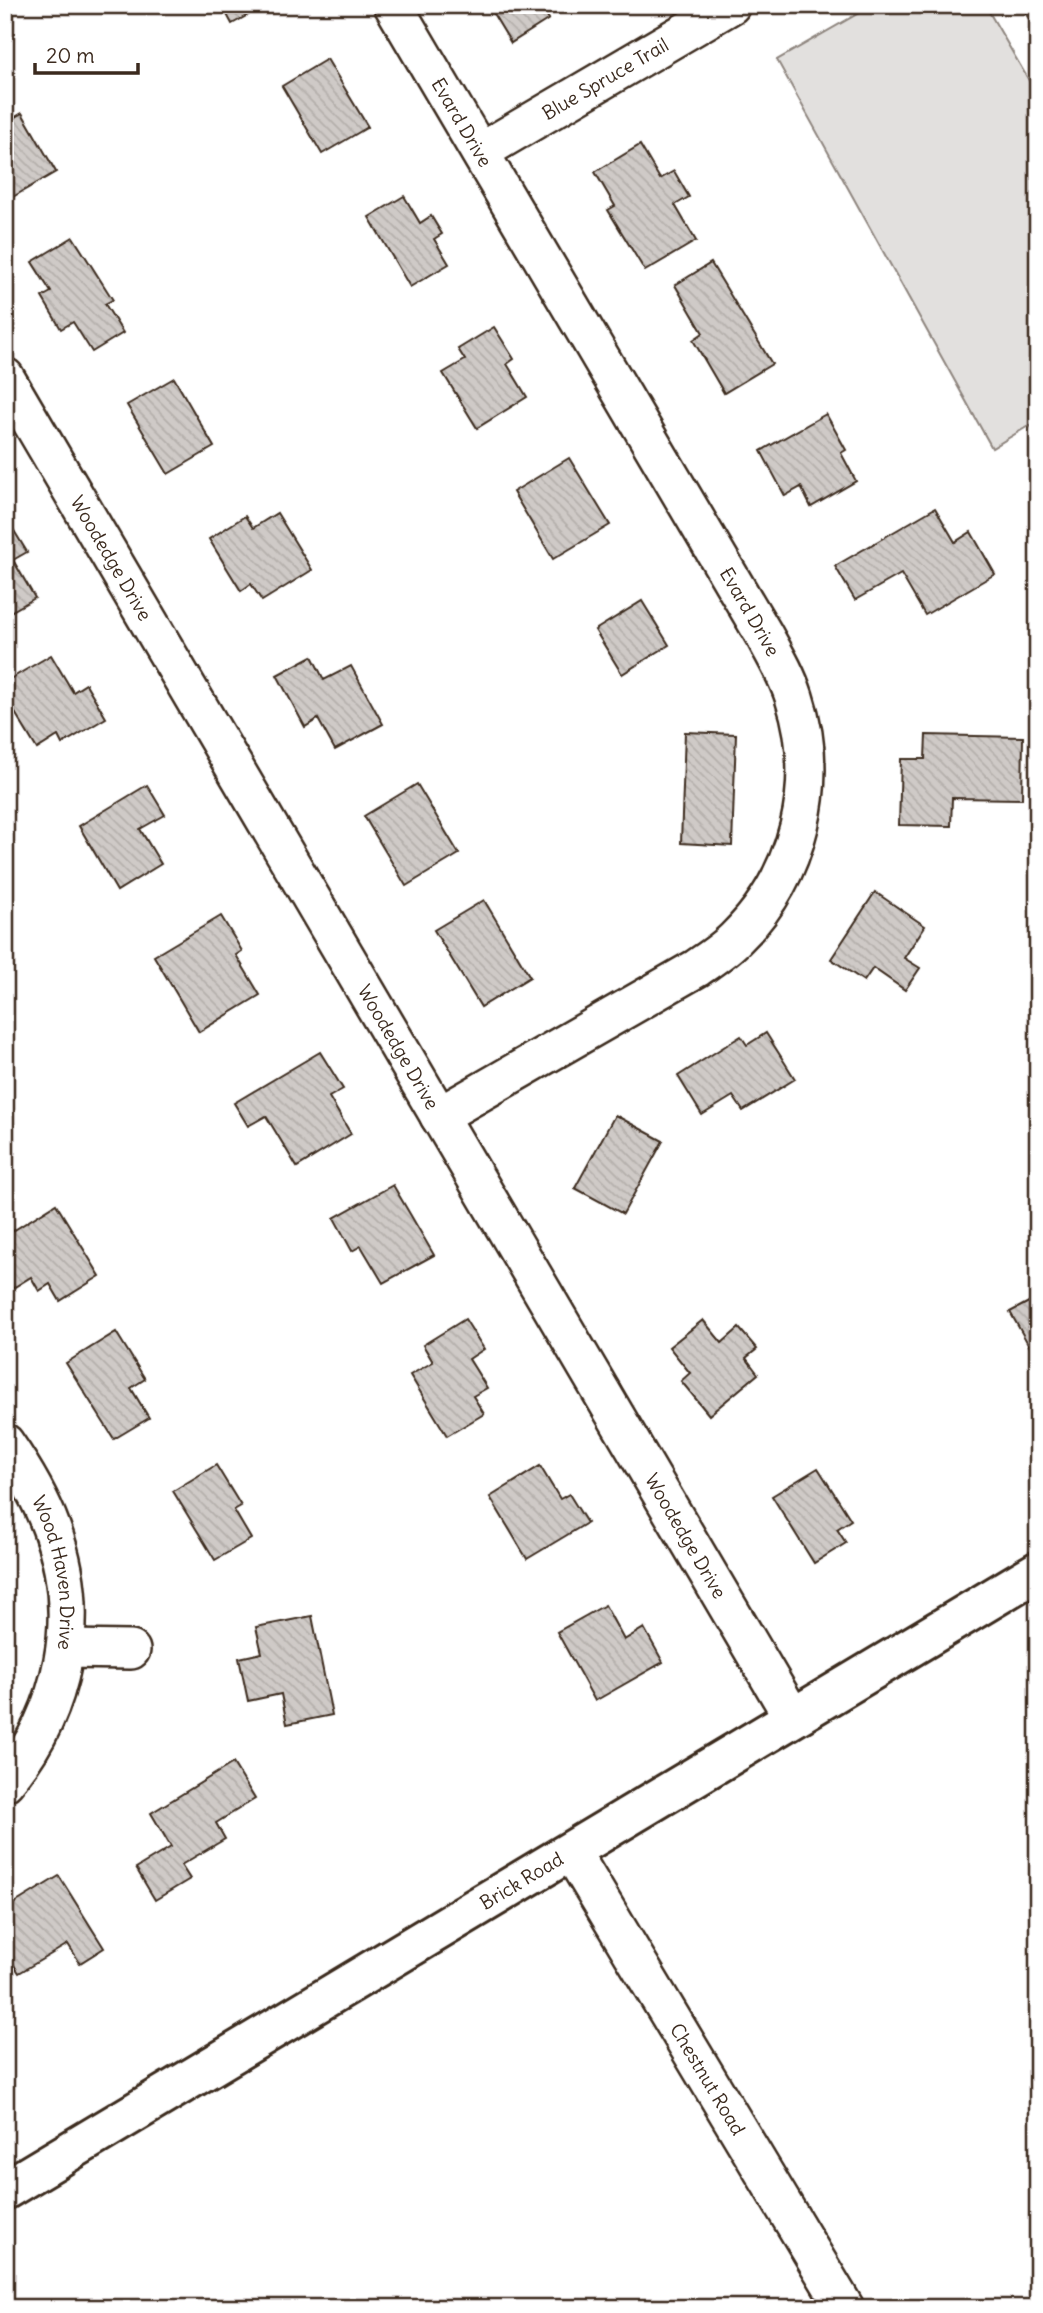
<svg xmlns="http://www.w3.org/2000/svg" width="1043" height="2313" font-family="Delius,sans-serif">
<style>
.green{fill:#e2e0de;stroke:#8e857e;stroke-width:2}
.building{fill:url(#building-back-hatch);stroke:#3b2a1e;stroke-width:2}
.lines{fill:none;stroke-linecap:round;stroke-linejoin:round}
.street-casing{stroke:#3b2a1e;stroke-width:42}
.secondary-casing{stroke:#3b2a1e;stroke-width:44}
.street{stroke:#fff;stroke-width:37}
.secondary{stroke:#fff;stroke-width:38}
.labels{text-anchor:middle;stroke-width:5;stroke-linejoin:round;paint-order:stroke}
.street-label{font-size:19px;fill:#3b2a1e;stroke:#fff}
</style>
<defs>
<pattern id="building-back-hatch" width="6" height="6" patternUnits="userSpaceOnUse" patternTransform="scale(1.75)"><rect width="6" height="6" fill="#cfcac7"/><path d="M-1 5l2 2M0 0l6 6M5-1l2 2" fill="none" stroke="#b3aeaa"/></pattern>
</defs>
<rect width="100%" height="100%" fill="#fff"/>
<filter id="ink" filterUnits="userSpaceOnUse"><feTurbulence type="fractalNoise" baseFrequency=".0143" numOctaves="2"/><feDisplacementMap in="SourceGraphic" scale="14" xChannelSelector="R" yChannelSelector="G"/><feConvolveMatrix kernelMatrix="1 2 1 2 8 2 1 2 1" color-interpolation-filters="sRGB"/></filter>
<g filter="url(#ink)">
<path class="green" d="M873 5H985L1038 96V438L1030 425 992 448 777 60Z"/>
<g class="building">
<path d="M222 5H266L232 24Z"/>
<path d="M488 5H558L560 7 547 16 549 19 511 43Z"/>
<path d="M1021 5H1038V35Z"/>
<path d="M327 59 368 127 322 154 282 86Z"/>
<path d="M22 113 56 172 11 198 5 188V123Z"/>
<path d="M640 145 660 179 674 171 689 197 675 205 696 241 645 271 608 210 615 206 595 172Z"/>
<path d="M404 196 420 223 431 216 442 234 434 239 449 264 410 287 369 217Z"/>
<path d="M73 237 113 300 105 304 123 333 92 352 73 322 61 329 42 297 51 292 32 262Z"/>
<path d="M711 263 772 364 724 393 693 340 703 333 675 285Z"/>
<path d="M494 327 514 359 507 364 527 397 477 428 443 373 465 360 458 349Z"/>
<path d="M174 378 214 447 168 474 127 405Z"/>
<path d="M826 414 846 450 841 453 856 481 811 507 801 487 785 496 761 451Z"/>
<path d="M569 458 610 525 553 559 513 492Z"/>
<path d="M935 508 955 542 971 532 995 574 925 615 901 574 855 600 835 566Z"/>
<path d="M277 513 312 570 262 601 251 584 241 591 209 539 245 516 253 528Z"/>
<path d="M5 516 27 552 13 560 35 598 5 615Z"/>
<path d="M642 601 669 645 622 674 595 630Z"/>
<path d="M51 655 73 692 86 684 106 718 62 744 58 736 37 749 5 696V682Z"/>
<path d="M312 656 324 680 351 666 383 724 335 750 318 719 305 727 277 675Z"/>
<path d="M685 732 736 734 732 846 681 843Z"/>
<path d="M926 735 1023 737 1022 799 952 798 951 826 899 825 901 759H925Z"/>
<path d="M417 784 459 854 406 886 364 816Z"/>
<path d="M147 785 165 815 140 829 161 864 117 891 79 826Z"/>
<path d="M875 892 925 926 904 958 920 968 905 990 873 968 864 981 831 959Z"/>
<path d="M484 900 530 977 481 1007 434 930Z"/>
<path d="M221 916 242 951 236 955 260 995 199 1032 154 956Z"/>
<path d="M766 1033 795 1079 743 1111 733 1096 702 1115 678 1076 741 1036 747 1045Z"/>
<path d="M320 1052 343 1089 329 1097 351 1134 297 1167 266 1116 248 1126 234 1103Z"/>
<path d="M615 1115 663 1141 623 1214 575 1188Z"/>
<path d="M393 1185 434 1255 383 1283 361 1246 352 1251 334 1218Z"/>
<path d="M56 1204 100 1276 60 1301 50 1284 39 1291 31 1277 5 1293V1236Z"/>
<path d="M1038 1297V1345L1031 1349 1010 1312Z"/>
<path d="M465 1319 484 1349 469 1359 487 1388 473 1396 484 1414 447 1436 410 1375 433 1362 423 1345Z"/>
<path d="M703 1320 722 1343 739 1328 757 1349 746 1358 758 1374 709 1415 681 1381 690 1373 669 1347Z"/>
<path d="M116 1332 145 1379 131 1388 149 1418 114 1439 66 1363Z"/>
<path d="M216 1465 241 1506 234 1510 251 1539 215 1560 173 1491Z"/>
<path d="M540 1466 560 1499 569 1494 587 1523 527 1559 490 1497Z"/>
<path d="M818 1468 851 1520 837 1529 846 1543 814 1563 772 1496Z"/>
<path d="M605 1605 624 1640 644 1628 663 1662 595 1701 557 1632Z"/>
<path d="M312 1616 332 1715 287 1724 281 1694 248 1701 239 1658 262 1653 256 1627Z"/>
<path d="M233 1763 255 1799 216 1823 225 1839 181 1865 190 1879 155 1900 136 1868 171 1847 151 1813Z"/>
<path d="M59 1876 104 1948 80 1963 68 1944 19 1973 5 1951V1909Z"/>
</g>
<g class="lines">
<defs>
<g id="street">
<path id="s1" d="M393 5 764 635C775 655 787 675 794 697 822 782 799 877 735 939 724 950 710 959 697 968L439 1116"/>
<path id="s2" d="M480 152 731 5"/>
<path id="s3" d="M5 377 793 1718"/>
<path id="s4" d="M5 1443C23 1469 40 1497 51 1527 84 1614 65 1712 5 1782"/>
<path d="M66 1649 131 1650"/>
<path id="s5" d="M571 1851 845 2308"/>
</g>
<g id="secondary">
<path id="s6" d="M5 2190 1038 1571"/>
</g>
</defs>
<use href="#street" class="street-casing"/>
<use href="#secondary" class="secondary-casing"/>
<use href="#street" class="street"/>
<use href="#secondary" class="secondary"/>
</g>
</g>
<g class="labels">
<g class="street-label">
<text dy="7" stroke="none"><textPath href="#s2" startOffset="145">Blue Spruce Trail</textPath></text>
<text dy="7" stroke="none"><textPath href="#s1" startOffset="136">Evard Drive</textPath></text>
<text dy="7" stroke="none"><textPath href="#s3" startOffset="210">Woodedge Drive</textPath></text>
<text dy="7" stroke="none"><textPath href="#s1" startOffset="704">Evard Drive</textPath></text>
<text dy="7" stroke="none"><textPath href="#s3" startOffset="777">Woodedge Drive</textPath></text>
<text dy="7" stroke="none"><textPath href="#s3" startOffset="1344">Woodedge Drive</textPath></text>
<text dy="7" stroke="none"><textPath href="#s4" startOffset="142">Wood Haven Drive</textPath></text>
<text dy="7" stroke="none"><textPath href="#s6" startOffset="602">Brick Road</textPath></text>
<text dy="7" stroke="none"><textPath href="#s5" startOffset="266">Chestnut Road</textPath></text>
</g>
</g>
<rect width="1043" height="2313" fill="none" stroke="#fff" stroke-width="28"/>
<rect x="14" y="14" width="1015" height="2285" fill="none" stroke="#3b2a1e" stroke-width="2.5" filter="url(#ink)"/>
<path d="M35 63v10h103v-10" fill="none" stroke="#3b2a1e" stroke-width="3.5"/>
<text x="46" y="63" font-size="21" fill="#3b2a1e" stroke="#ffffff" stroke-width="5" paint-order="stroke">20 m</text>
</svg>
